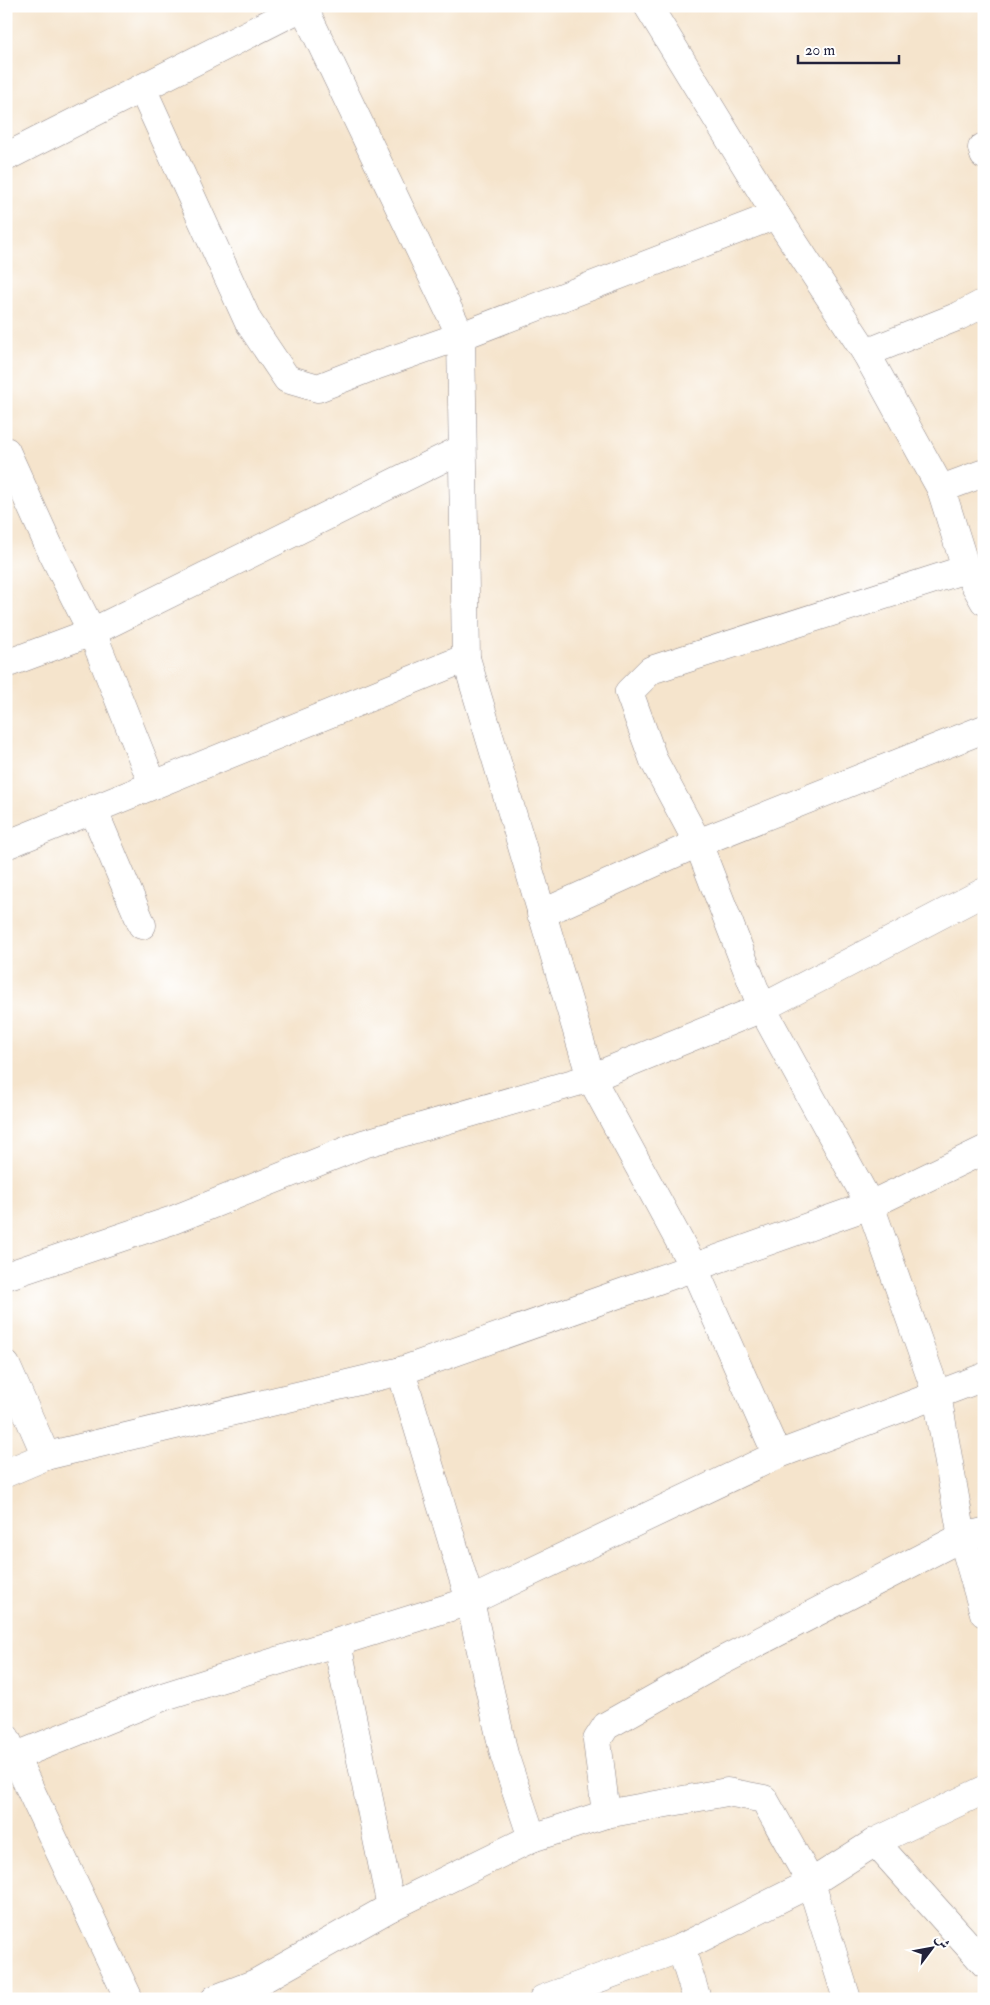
<svg xmlns="http://www.w3.org/2000/svg" width="990" height="2005" font-family="'IM FELL Double Pica',Amiri,serif">
<style>
.lines{fill:none;stroke-linecap:round;stroke-linejoin:round}
.minor-casing{stroke:#8c8384;stroke-width:29}
.minor{stroke:#fff;stroke-width:28}
</style>
<rect width="100%" height="100%" fill="#fff"/>
<filter id="ink" filterUnits="userSpaceOnUse"><feTurbulence type="fractalNoise" baseFrequency=".02" numOctaves="2"/><feDisplacementMap in="SourceGraphic" scale="10" xChannelSelector="R" yChannelSelector="G"/><feConvolveMatrix kernelMatrix="1 2 1 2 8 2 1 2 1" color-interpolation-filters="sRGB"/></filter>
<filter id="wash" filterUnits="userSpaceOnUse"><feTurbulence type="fractalNoise" baseFrequency=".0096" numOctaves="4" result="noise"/><feDisplacementMap in="SourceGraphic" scale="20" xChannelSelector="R" yChannelSelector="G"/><feGaussianBlur stdDeviation="1.12" result="paint"/><feColorMatrix in="noise" values="0 0 0 0 0 0 0 0 0 0 0 0 0 0 0 0 0 1.4 0 .05"/><feComposite in="paint" operator="in"/></filter>
<g filter="url(#wash)">
<rect width="100%" height="100%" fill="#f5e4cc"/>
</g>
<g filter="url(#ink)">
<g class="lines">
<defs>
<g id="minor">
<path d="M142 88 248 321 287 379 318 388 369 368 461 336 776 215 648 6"/>
<path d="M984 147 982 148 984 155"/>
<path d="M6 157 304 6"/>
<path d="M776 215 866 353 941 489 966 569 984 601"/>
<path d="M866 353 959 316 984 303"/>
<path d="M6 451 49 546 92 632 153 785"/>
<path d="M941 489 984 473"/>
<path d="M966 569 651 670 629 692 654 761 698 843 762 1008 984 892"/>
<path d="M6 664 92 632 462 449"/>
<path d="M93 809 142 925"/>
<path d="M6 845 466 658"/>
<path d="M541 914 698 843 984 729"/>
<path d="M6 1276 173 1220 363 1144 591 1078 762 1008 870 1205 937 1395 962 1537 984 1613"/>
<path d="M6 1365 46 1456"/>
<path d="M401 1371 870 1205 984 1150"/>
<path d="M777 1455 984 1377"/>
<path d="M6 1473 46 1456 401 1371 470 1601 504 1754 532 1838"/>
<path d="M337 1643 391 1907"/>
<path d="M6 1738 129 1999"/>
<path d="M14 1757 165 1696 470 1601 777 1455 694 1268 591 1078 466 658 461 336 303 6"/>
<path d="M606 1814 597 1740 606 1726 716 1664 962 1537 984 1532"/>
<path d="M875 1842 984 1963"/>
<path d="M681 1948 697 1999"/>
<path d="M215 1999 256 1983 391 1907 532 1838 606 1814 727 1792 764 1799 811 1883 847 1999"/>
<path d="M543 1999 681 1948 811 1883 875 1842 984 1790"/>
</g>
</defs>
<use href="#minor" class="minor-casing"/>
<use href="#minor" class="minor"/>
</g>
</g>
<rect width="990" height="2005" fill="none" stroke="#fff" stroke-width="25"/>
<g transform="translate(932 1948) rotate(58)" stroke="#ffffff" stroke-width="4" paint-order="stroke">
<path d="M0-4L9 19L0 12L-9 19Z" fill="#22223b"/>
<text y="-8" font-size="14" font-weight="bold" text-anchor="middle" fill="#22223b">ش</text>
</g>
<path d="M798 55v8h101v-8" fill="none" stroke="#22223b" stroke-width="2.5"/>
<text x="805" y="55" font-size="15" fill="#22223b" stroke="#ffffff" stroke-width="4" paint-order="stroke">20 m</text>
</svg>
